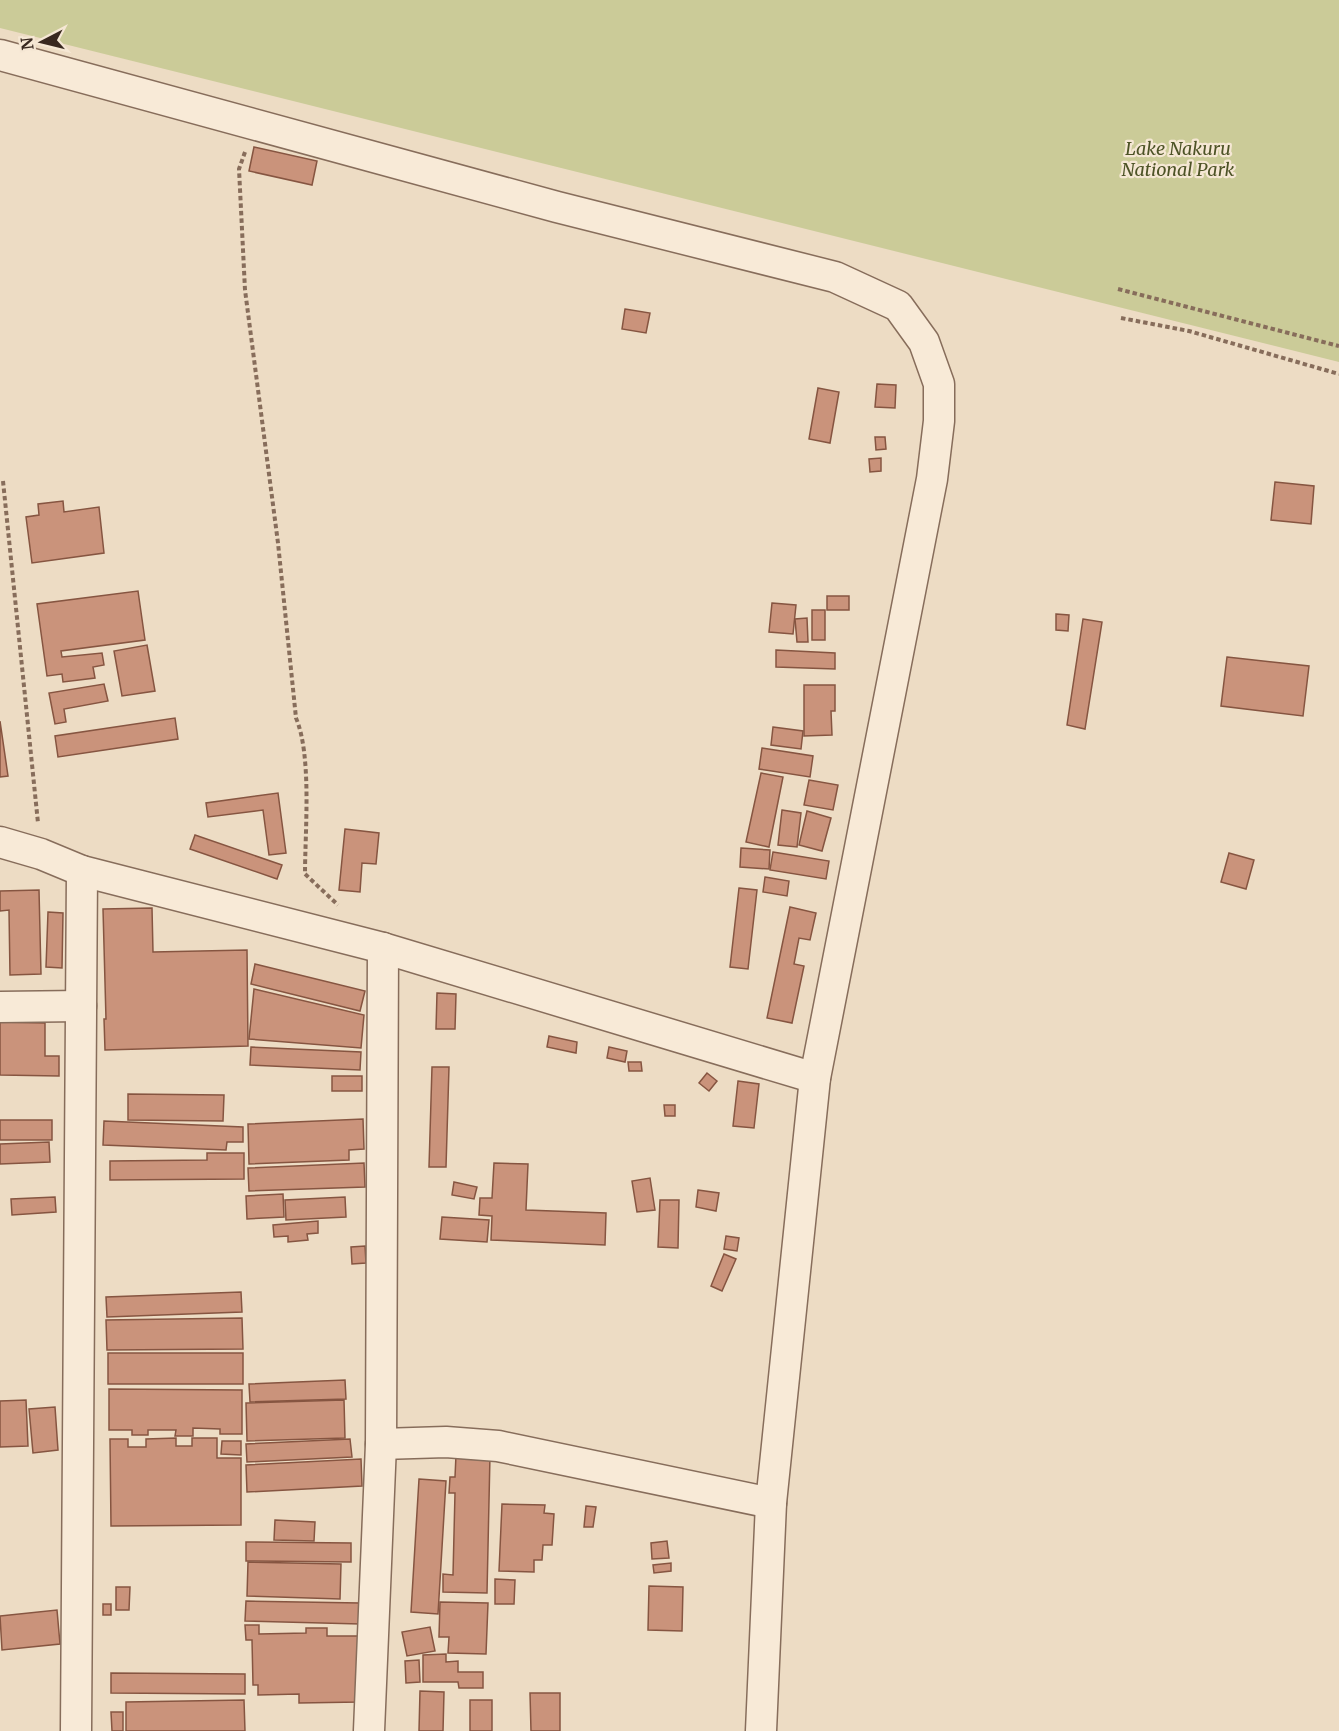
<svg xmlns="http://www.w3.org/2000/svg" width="1339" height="1731" font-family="Merriweather,serif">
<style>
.green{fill:#cbcb98}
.building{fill:#ca937b;stroke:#865541;stroke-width:1.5}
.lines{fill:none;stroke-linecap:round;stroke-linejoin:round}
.minor-casing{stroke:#876d5b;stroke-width:33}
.path{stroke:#876d5b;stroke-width:4;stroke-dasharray:4.5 3;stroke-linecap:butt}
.minor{stroke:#f8ead7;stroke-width:30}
.labels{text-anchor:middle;stroke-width:4.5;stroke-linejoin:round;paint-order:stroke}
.park-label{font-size:18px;font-style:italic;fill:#4d5326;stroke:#f5e7d4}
</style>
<rect width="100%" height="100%" fill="#eddcc4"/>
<path class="green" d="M0 0H1339V362L0 28Z"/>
<g class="building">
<path d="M254 147 317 161 312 185 249 171Z"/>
<path d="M625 309 650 313 646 333 622 329Z"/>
<path d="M877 384 896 385 895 408 875 407Z"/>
<path d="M818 388 839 392 830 443 809 439Z"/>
<path d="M875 437H885L886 449 876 450Z"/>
<path d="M881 458V471L870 472 869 459Z"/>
<path d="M1275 482 1314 486 1311 524 1271 520Z"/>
<path d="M63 501 64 512 99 507 104 553 32 563 26 517 39 515 38 504Z"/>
<path d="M138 591 145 640 61 651 62 657 102 653 104 665 93 667 95 678 63 682 62 674 47 676 37 604Z"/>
<rect x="827" y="596" width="22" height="14"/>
<path d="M772 603 796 605 793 634 769 632Z"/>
<rect x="812" y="610" width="13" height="30"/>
<path d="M1056 614 1069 615 1068 631 1056 630Z"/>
<path d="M807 618 808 642H797L795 619Z"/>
<path d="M1083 619 1102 622 1085 729 1067 725Z"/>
<path d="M147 645 155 691 122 696 114 651Z"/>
<path d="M776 650 835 653V669L776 667Z"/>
<path d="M1227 657 1309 666 1303 716 1221 706Z"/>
<path d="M104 684 108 701 64 709 66 722 55 724 49 693Z"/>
<path d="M804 685H835V711H831L832 735 804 736Z"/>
<path d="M175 718 178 739 58 757 55 736Z"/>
<path d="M0 721 8 776 0 777Z"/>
<path d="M773 727 803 731 801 749 771 745Z"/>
<path d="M762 748 813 756 810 777 759 769Z"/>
<path d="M761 773 783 777 769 847 746 842Z"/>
<path d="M809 780 838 785 833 810 804 805Z"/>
<path d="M278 793 286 853 269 855 263 810 208 817 206 803Z"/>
<path d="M782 810 801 813 797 847 778 845Z"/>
<path d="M807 811 831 818 822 851 799 845Z"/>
<path d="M345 829 379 833 376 864 362 863 360 892 339 890Z"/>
<path d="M195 835 282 865 277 879 190 849Z"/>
<path d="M741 848 770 850 769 869 740 867Z"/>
<path d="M773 852 829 861 826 879 770 870Z"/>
<path d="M1229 853 1254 860 1246 889 1221 882Z"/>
<path d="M765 877 789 881 787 896 763 892Z"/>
<path d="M739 888 757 890 748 969 730 967Z"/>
<path d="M39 890 41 974 10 975 9 910 0 911V891Z"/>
<path d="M790 907 816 913 810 940 799 938 794 964 804 966 792 1023 767 1018Z"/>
<path d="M152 908 153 952 247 950 248 1046 105 1050 104 1019H106L103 909Z"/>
<path d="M48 912 63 913 62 968 46 967Z"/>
<path d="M255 964 365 991 360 1011 251 984Z"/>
<path d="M254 989 364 1015 361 1048 249 1039Z"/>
<path d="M437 993 456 994 455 1029H436Z"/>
<path d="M0 1022 45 1023V1056H59V1076L0 1075Z"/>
<path d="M549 1036 577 1042 576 1053 547 1047Z"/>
<path d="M251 1047 361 1052 360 1070 250 1065Z"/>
<path d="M609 1047 627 1051 625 1062 607 1058Z"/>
<path d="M628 1062H641L642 1071H629Z"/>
<path d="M432 1067H449L446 1167H429Z"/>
<path d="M707 1073 717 1081 709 1091 699 1083Z"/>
<rect x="332" y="1076" width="30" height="15"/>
<path d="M738 1081 759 1084 754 1128 733 1126Z"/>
<path d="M128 1094 224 1095 223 1121 128 1120Z"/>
<path d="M664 1105H675V1116H665Z"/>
<path d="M363 1119 364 1149 349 1150V1160L249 1164 248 1124Z"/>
<rect x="0" y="1120" width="52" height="20"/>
<path d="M104 1121 243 1127V1142H227L226 1150 103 1145Z"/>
<path d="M49 1142 50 1162 0 1164V1144Z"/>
<path d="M207 1153H244V1179L110 1180V1161L207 1160Z"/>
<path d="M364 1163 365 1187 249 1191 248 1168Z"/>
<path d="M494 1163 528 1164 526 1210 606 1213 605 1245 491 1240 492 1216 479 1215 480 1198H492Z"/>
<path d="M650 1178 655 1210 637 1212 632 1181Z"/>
<path d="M454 1182 477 1187 474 1199 452 1195Z"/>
<path d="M698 1190 719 1193 716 1211 696 1207Z"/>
<path d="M283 1194 284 1217 247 1219 246 1196Z"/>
<path d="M55 1197 56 1212 12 1215 11 1199Z"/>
<path d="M345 1197 346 1217 286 1220 285 1200Z"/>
<path d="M660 1200H679L678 1248 658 1247Z"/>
<path d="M442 1217 489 1220 487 1242 440 1239Z"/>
<path d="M318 1221V1233L307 1234 308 1240 288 1242V1236L274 1237 273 1225Z"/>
<path d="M726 1236 739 1238 737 1251 724 1249Z"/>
<path d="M365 1246 366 1263 352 1264 351 1247Z"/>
<path d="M724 1254 736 1259 722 1291 711 1286Z"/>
<path d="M241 1292 242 1312 107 1317 106 1297Z"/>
<path d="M242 1318 243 1349 107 1350 106 1320Z"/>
<rect x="108" y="1353" width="135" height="31"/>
<path d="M345 1380 346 1399 250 1402 249 1384Z"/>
<path d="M109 1389 242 1390V1434H220V1429L193 1428V1436H175L176 1430H148V1435H132V1430H109Z"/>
<path d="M26 1400 28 1446 0 1447V1401Z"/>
<path d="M344 1400 345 1438 247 1441 246 1403Z"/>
<path d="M55 1407 58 1450 33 1453 29 1409Z"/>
<path d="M176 1438V1446H192V1438H217V1458H241V1525L111 1526 110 1439H128V1447H146V1439Z"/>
<path d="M350 1439 352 1457 247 1462 246 1444Z"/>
<path d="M222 1441H241V1455L221 1454Z"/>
<path d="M456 1455H490L487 1593 443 1592V1574L453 1575 455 1493H449L450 1477H455Z"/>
<path d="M361 1459 362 1486 247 1492 246 1465Z"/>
<path d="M419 1479 446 1481 438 1614 411 1612Z"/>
<path d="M502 1504 545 1505 544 1513 554 1514 552 1545H543L542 1560H534V1572L499 1571Z"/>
<path d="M586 1506 596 1507 593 1527H584Z"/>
<path d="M275 1520 315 1522 314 1541 274 1540Z"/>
<path d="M667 1541 669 1558 652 1559 651 1543Z"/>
<path d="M246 1542 351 1543V1562L246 1561Z"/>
<path d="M248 1562 341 1564 340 1599 247 1596Z"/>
<path d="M671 1563V1571L654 1573 653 1565Z"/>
<path d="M495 1579 515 1580 514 1604H495Z"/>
<path d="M649 1586 683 1587 682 1631 648 1630Z"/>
<path d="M116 1587H130L129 1610H116Z"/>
<path d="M246 1601 360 1603V1624L245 1621Z"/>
<path d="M440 1602 488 1603 486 1654 448 1653 449 1637H439Z"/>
<rect x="103" y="1604" width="8" height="11"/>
<path d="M57 1610 60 1644 2 1650 0 1616Z"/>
<path d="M245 1625H259V1634L306 1633V1628H327V1636H358L359 1702 299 1703V1694L258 1695V1685H253L252 1640H246Z"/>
<path d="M430 1627 435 1651 407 1656 402 1632Z"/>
<path d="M446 1654V1662L458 1661V1672H483V1688H459L458 1682H423V1655Z"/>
<path d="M419 1660 420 1682 406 1683 405 1661Z"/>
<path d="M111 1673 245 1674V1694L111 1693Z"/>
<path d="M420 1691 444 1692 443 1731H419Z"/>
<path d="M530 1693H560V1731H531Z"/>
<path d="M244 1700 245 1731H126V1702Z"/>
<rect x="470" y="1700" width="22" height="31"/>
<path d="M111 1712H123V1731H112Z"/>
</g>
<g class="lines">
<defs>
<g id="minor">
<path d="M0 55 557 207 835 277 898 306 924 342 939 384V421L932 479 815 1078 771 1503 761 1731"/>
<path d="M0 842 41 854 82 871 76 1731"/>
<path d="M82 871 383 948 815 1078"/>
<path d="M0 1007 81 1006"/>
<path d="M381 1444 446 1442 498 1446 771 1503"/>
<path d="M369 1731 381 1444 383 948"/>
</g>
</defs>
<use href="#minor" class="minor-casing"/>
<g class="path">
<path d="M245 152 239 169 245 290 278 543 296 718C312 756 305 831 305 874L338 905"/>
<path d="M1118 289 1339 346"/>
<path d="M1121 318 1189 331 1339 374"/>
<path d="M3 481 38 823"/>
</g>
<use href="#minor" class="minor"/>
</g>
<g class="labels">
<g class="park-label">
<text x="1178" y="155">Lake Nakuru<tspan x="1178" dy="21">National Park</tspan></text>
</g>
</g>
<g transform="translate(42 42) rotate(263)" stroke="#f5e7d4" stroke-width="4.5" paint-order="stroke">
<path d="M0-4.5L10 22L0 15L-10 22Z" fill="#38281f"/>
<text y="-9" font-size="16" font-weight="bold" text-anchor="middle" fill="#38281f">N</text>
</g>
</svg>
